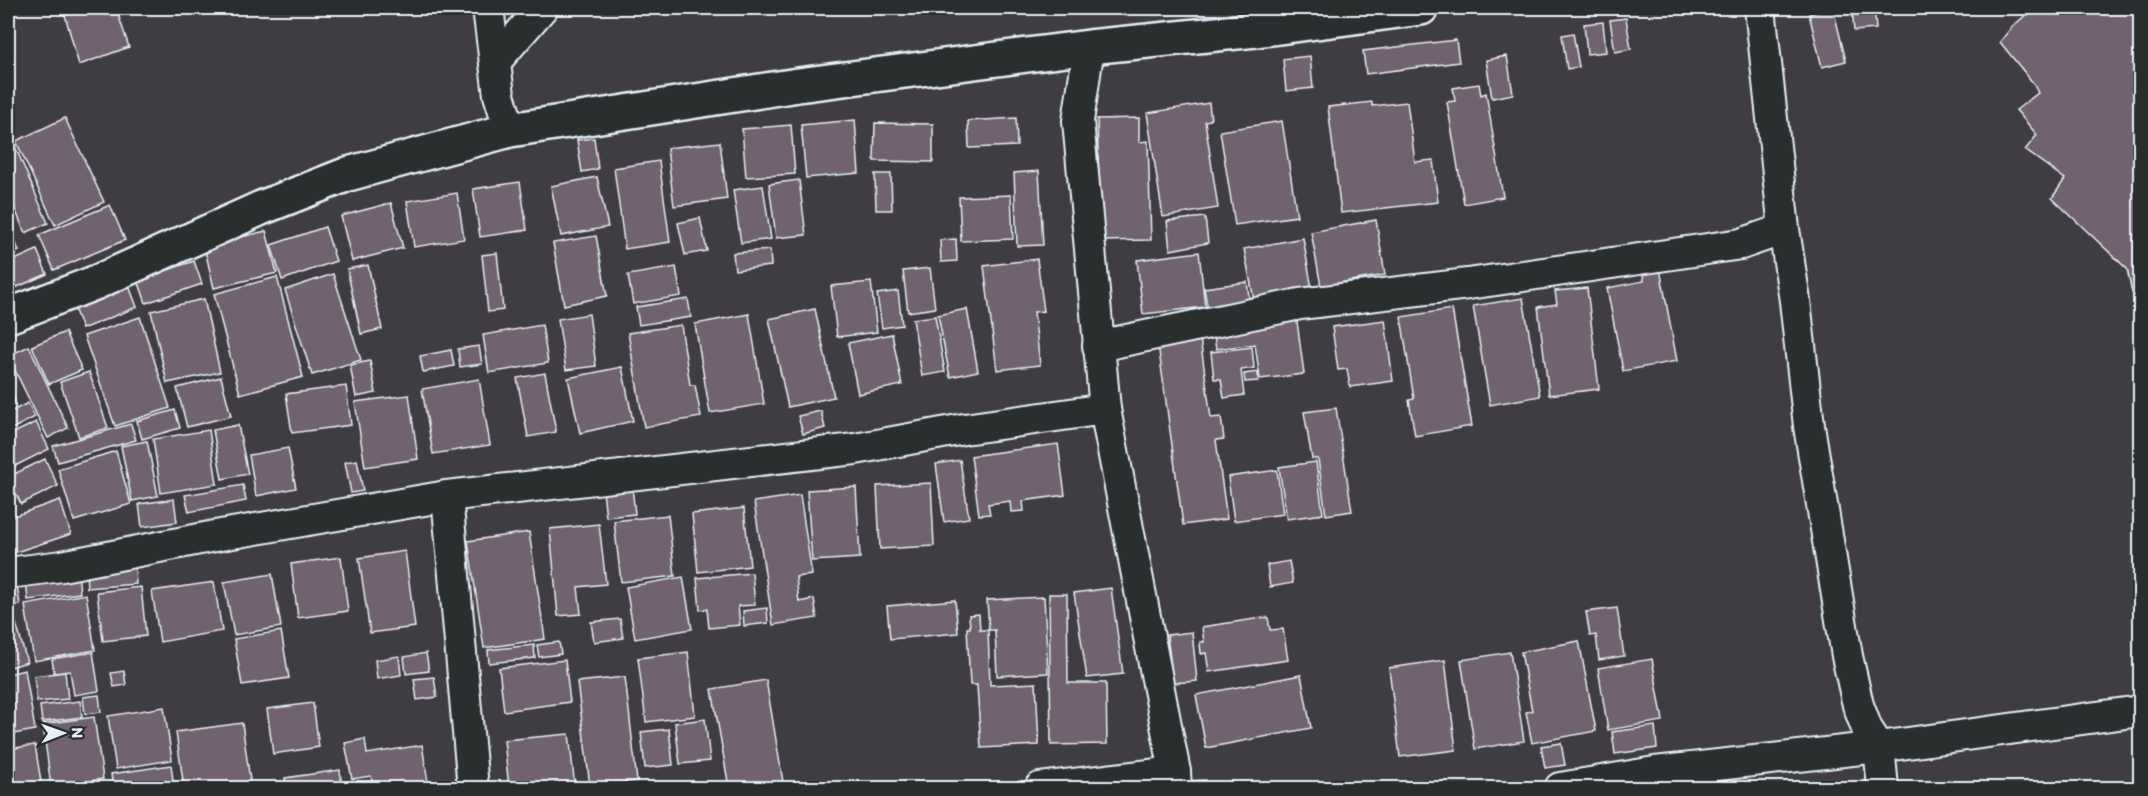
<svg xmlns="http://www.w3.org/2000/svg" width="2148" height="796" font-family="Itim,sans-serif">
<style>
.building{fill:#70626e;stroke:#e8f1f8;stroke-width:1.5}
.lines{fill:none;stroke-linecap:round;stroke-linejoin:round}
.street-casing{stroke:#e8f1f8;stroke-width:34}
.secondary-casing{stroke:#e8f1f8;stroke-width:38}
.street{stroke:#2a2d2e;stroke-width:30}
.secondary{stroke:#2a2d2e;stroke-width:33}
</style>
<rect width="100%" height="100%" fill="#3f3d41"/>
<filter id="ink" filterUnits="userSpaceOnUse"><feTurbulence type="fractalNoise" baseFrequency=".0167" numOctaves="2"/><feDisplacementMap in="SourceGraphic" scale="12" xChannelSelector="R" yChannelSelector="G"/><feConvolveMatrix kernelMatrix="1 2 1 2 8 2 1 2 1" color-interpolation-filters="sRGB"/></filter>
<g filter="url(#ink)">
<g class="building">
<path d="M63 8H116L129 47 79 65Z"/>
<path d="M1011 8H1042V12L1011 14Z"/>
<path d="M1833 8 1846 61 1822 67 1809 14Z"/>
<path d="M1852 8H1874L1876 29 1854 31Z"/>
<path d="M2022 8H2140V309L2132 292 2127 269 2052 198 2065 179 2025 150 2037 135 2016 110 2038 93 2033 83 2000 42 2011 28 2028 13Z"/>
<path d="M1626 18 1631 49 1615 52 1610 20Z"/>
<path d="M1603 22 1606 52 1587 54 1584 24Z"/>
<path d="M1573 33 1579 67 1567 69 1562 35Z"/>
<path d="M1456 40 1459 62 1366 74 1363 51Z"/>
<path d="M1310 56 1313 88 1286 91 1283 59Z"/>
<path d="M1507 56 1513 94 1492 98 1486 60Z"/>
<path d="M1479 84 1481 95 1486 93 1503 197 1464 204 1447 102 1455 101 1453 88Z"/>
<path d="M1372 102V106L1407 102 1415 162 1433 160 1438 202 1341 213 1328 107Z"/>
<path d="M1209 103 1211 120 1205 121 1218 208 1163 217 1147 113Z"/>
<path d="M65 118 104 202 55 225 16 141Z"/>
<path d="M1016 118 1017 146 969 148 968 121Z"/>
<path d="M1139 118V142L1148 141 1151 240 1101 241 1097 119Z"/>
<path d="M855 120 859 173 806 178 801 125Z"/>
<path d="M1282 121 1297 216 1235 225 1220 131Z"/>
<path d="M875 123 933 124V162L874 161Z"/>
<path d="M791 125 795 174 746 177 742 129Z"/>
<path d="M594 138 598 169 582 172 577 140Z"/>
<path d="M12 139 48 223 25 233 8 192V141Z"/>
<path d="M720 142 727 199 674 206 667 148Z"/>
<path d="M659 161 670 242 625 249 614 168Z"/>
<path d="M1039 171 1043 245 1017 246 1014 173Z"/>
<path d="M875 174H891L892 210H876Z"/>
<path d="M597 177 608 227 561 236 551 186Z"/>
<path d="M799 180 806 235 776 238 769 184Z"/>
<path d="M520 182 527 230 480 237 473 189Z"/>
<path d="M763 186 771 239 741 243 733 190Z"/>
<path d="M457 193 464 239 414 247 407 201Z"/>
<path d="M1011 195 1013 239 961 241 959 197Z"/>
<path d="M391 203 403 248 352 261 341 216Z"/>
<path d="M110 205 125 240 54 270 39 235Z"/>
<path d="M1205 217 1208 243 1170 250 1167 221Z"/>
<path d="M700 218 707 251 685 255 678 223Z"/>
<path d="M1376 220 1385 275 1321 286 1311 232Z"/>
<path d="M8 223 19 251 8 256Z"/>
<path d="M325 227 336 261 282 280 271 245Z"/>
<path d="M266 231 277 273 214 288 204 246Z"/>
<path d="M596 236 607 296 564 305 553 243Z"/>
<path d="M1303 238 1312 289 1254 300 1244 249Z"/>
<path d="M956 239 957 261 941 262 940 240Z"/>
<path d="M37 250 47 274 8 291V263Z"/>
<path d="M770 250 771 266 735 270 733 253Z"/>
<path d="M1199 252 1205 307 1143 314 1137 260Z"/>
<path d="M497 253 503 310 488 312 482 255Z"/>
<path d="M1037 259 1044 311 1034 312 1040 365 997 370 984 266Z"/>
<path d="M194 261 202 284 146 303 138 280Z"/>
<path d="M368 265 382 329 361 334 347 269Z"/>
<path d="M676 267 681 296 633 304 628 275Z"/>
<path d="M930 268 935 308 908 312 903 271Z"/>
<path d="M1660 269 1677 361 1623 371 1607 288 1644 281 1643 273Z"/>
<path d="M333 274 361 360 312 375 285 290Z"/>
<path d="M277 277 303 377 240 394 214 294Z"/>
<path d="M871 282 877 332 837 337 831 286Z"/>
<path d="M1247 282 1250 304 1208 311 1204 288Z"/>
<path d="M129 286 137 307 82 329 74 308Z"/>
<path d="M1587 288 1599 389 1549 395 1538 307 1557 304 1555 291Z"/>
<path d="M898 291 902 325 882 328 877 294Z"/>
<path d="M1523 298 1540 396 1490 405 1473 306Z"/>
<path d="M204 299 220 372 167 383 151 311Z"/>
<path d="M688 299 691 317 639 325 636 307Z"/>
<path d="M815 309 834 397 788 407 769 319Z"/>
<path d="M967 309 978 371 950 377 938 315Z"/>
<path d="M1452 309 1472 426 1415 436 1409 400 1414 399 1401 317Z"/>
<path d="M589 314 596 366 566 370 558 319Z"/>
<path d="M749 314 764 404 710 413 695 324Z"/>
<path d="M1296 314 1304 374 1260 379 1255 344 1216 349 1212 325Z"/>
<path d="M935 316 945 372 922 376 913 319Z"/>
<path d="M140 317 170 408 115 426 84 336Z"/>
<path d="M1385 320 1393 381 1350 387 1347 369 1338 370 1332 327Z"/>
<path d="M542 325 548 363 489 373 483 335Z"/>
<path d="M681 325 690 385H695L701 417 644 427 628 333Z"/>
<path d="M65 332 82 370 49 384 32 346Z"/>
<path d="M892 334 902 385 858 394 848 343Z"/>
<path d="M1200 338 1211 418 1221 417 1224 439 1216 440 1227 519 1183 525 1158 344Z"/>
<path d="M29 346 68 428 48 438 8 356Z"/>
<path d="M479 346 482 364 460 367 458 349Z"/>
<path d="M1252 347 1254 368 1241 370 1244 395 1224 398 1221 379H1214L1211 352Z"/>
<path d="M451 350 454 366 423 372 420 356Z"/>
<path d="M370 361 376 393 356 397 350 365Z"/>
<path d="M622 367 633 421 580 433 568 378Z"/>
<path d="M89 372 108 428 79 437 60 382Z"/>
<path d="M1258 372V381L1245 382 1244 374Z"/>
<path d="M545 373 556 432 528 437 517 378Z"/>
<path d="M221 377 231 416 187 427 177 388Z"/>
<path d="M479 379 490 445 433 454 422 389Z"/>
<path d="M8 384 15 401 8 404Z"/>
<path d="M346 386 351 425 292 433 286 394Z"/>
<path d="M409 395 418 459 365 467 355 402Z"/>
<path d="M28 403 35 417 8 431V413Z"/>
<path d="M1336 408 1352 511 1326 515 1318 459H1312L1304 412Z"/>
<path d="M175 410 180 428 142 439 137 421Z"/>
<path d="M821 411 825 428 803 434 798 416Z"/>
<path d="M36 422 49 449 9 469 8 436Z"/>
<path d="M131 424 136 440 58 462 53 446Z"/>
<path d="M238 425 248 474 222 479 213 430Z"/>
<path d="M209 430 217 484 161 493 153 439Z"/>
<path d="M147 441 158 496 132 501 121 446Z"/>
<path d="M1058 444 1065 495 1023 501 1024 511 1011 512 1010 501 988 504 990 514 979 515 971 456Z"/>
<path d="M288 448 296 488 256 496 249 455Z"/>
<path d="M116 451 131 504 74 521 58 469Z"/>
<path d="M45 459 58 486 21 504 8 477Z"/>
<path d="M357 460 363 491 351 493 345 462Z"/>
<path d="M960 460 969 518 944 522 936 464Z"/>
<path d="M1316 462 1323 514 1287 519 1279 467Z"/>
<path d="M1277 470 1283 514 1234 521 1228 477Z"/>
<path d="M931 483 934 546 880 549 877 486Z"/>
<path d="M243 485 246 501 189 512 185 495Z"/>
<path d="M632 487 635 514 606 517 603 491Z"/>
<path d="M856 487 860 558 812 561 807 490Z"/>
<path d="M800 495 812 575 796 577 799 602 814 599 817 618 773 625 754 502Z"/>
<path d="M174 499 177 522 142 527 139 504Z"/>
<path d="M60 500 71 534 10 554 8 546V518Z"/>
<path d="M744 508 750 566 698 572 692 514Z"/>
<path d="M668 515 675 576 621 582 614 521Z"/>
<path d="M599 524 606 584 578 587 581 614 558 616 550 529Z"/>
<path d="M529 532 545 639 484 648 468 541Z"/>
<path d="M405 551 415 627 370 633 359 558Z"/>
<path d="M341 557 348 611 298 618 291 564Z"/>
<path d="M1289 561 1293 583 1270 587 1267 565Z"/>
<path d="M135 566 136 584 87 588 86 571Z"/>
<path d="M78 573 80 593 28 600 26 580Z"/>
<path d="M752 573 755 605 738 606 740 625 709 628 707 609 700 610 697 578Z"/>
<path d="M272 574 281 627 234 635 224 582Z"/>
<path d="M683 577 692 629 635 639 626 587Z"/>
<path d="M214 582 222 631 160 642 152 591Z"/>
<path d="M17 585 20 605 8 607V586Z"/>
<path d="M141 587 146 636 103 641 97 592Z"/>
<path d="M1111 588 1123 674 1087 678 1074 593Z"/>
<path d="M86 594 95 650 34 661 25 605Z"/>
<path d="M1049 594H1067L1068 683H1106L1107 744 1051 745Z"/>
<path d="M1044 597 1048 673 997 676 995 630H989L987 600Z"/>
<path d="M955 600 958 633 890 639 887 606Z"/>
<path d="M767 608 768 623 744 626 743 611Z"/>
<path d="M1617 608 1624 656 1599 660 1596 635 1590 636 1586 612Z"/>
<path d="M12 609 27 662 8 668V611Z"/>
<path d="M979 614 980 630H988L990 685 1036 683 1039 745 981 748 977 685H970L967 628H970L969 615Z"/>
<path d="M1268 617 1270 630 1283 629 1288 660 1209 672 1206 653 1201 654 1200 642H1204L1202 627Z"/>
<path d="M620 619 623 638 594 642 591 622Z"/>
<path d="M281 631 289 678 242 685 234 639Z"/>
<path d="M1192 632 1197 681 1173 683 1167 635Z"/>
<path d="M1579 641 1596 731 1532 743 1526 712 1532 711 1521 652Z"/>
<path d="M559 642 561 654 539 657 537 645Z"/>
<path d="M534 645 535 658 489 663 488 650Z"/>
<path d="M93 652 99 691 74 695 70 671 54 673 52 659Z"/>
<path d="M688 652 695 716 646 722 638 658Z"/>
<path d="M1510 652 1524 741 1475 749 1461 660Z"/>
<path d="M426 653 429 671 406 674 404 657Z"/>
<path d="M399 656 401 675 377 679 375 660Z"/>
<path d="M1652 659 1663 721 1608 730 1598 668Z"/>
<path d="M565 660 570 702 504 711 499 668Z"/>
<path d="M1445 660 1456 750 1400 757 1389 668Z"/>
<path d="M25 670 35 730 8 735V674Z"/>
<path d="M124 671 126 685 114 687 111 673Z"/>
<path d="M65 672 68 699 37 702 34 676Z"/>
<path d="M1301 675 1311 728 1206 748 1196 695Z"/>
<path d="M434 677 437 697 417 700 414 679Z"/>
<path d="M625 677 637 781 590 786 577 682Z"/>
<path d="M766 680 784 788H729L712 689Z"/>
<path d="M99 695 101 712 85 714 83 697Z"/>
<path d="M80 701 82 717 42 722 40 706Z"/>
<path d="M313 703 319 747 273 754 267 709Z"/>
<path d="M164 707 172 760 116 769 108 716Z"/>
<path d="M94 717 103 779 51 787 43 724Z"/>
<path d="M705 719 710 761 680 764 675 723Z"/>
<path d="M242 723 251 788H184L176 732Z"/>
<path d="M1655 726 1657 748 1615 754 1612 732Z"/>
<path d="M669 729 673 765 645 768 641 732Z"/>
<path d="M569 734 575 788H509L504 740Z"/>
<path d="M365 739 367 754 422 745 429 788H373L371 776 352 779 345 743Z"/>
<path d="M1561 743 1565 765 1545 768 1541 746Z"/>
<path d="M35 745 42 788H8V749Z"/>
<path d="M171 765 174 788H113L111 774Z"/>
<path d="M340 770 342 788H286L285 778Z"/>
<path d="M1206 780V788H1186L1185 781Z"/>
<path d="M101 782 102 788H67Z"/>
</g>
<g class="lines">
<defs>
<g id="street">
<path d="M488 8 499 95 510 130"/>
<path d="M1760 8 1784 229 1795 301 1809 426 1847 656 1858 705 1867 729 1879 747 1883 788"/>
<path d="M1089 47 1078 121 1105 409 1175 772 1176 788"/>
<path d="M495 62 542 8"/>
<path d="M1098 346 1300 304 1468 284 1741 244 1784 229"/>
<path d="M447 496 473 788"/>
<path d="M8 573 62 566 215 536 447 496 855 449 964 429 1105 409"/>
<path d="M1040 788 1175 772"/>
<path d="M1560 788 1655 772 1879 747 2140 711"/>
</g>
<path id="secondary" d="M8 316 97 282 261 208 348 174 510 130 798 85 1089 47 1256 30 1421 8"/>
</defs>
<use href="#street" class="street-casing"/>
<use href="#secondary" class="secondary-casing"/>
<use href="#street" class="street"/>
<use href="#secondary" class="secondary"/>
</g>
</g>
<rect width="2148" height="796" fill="none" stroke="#2a2d2e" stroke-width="30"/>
<rect x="15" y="15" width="2118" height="766" fill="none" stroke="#e8f1f8" stroke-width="2" filter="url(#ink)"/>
<g transform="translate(63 733) rotate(89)" stroke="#2a2d2e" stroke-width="4.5" paint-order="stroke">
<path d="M0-4.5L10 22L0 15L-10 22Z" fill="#e8f1f8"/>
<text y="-9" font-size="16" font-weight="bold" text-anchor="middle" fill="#e8f1f8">N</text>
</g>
</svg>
